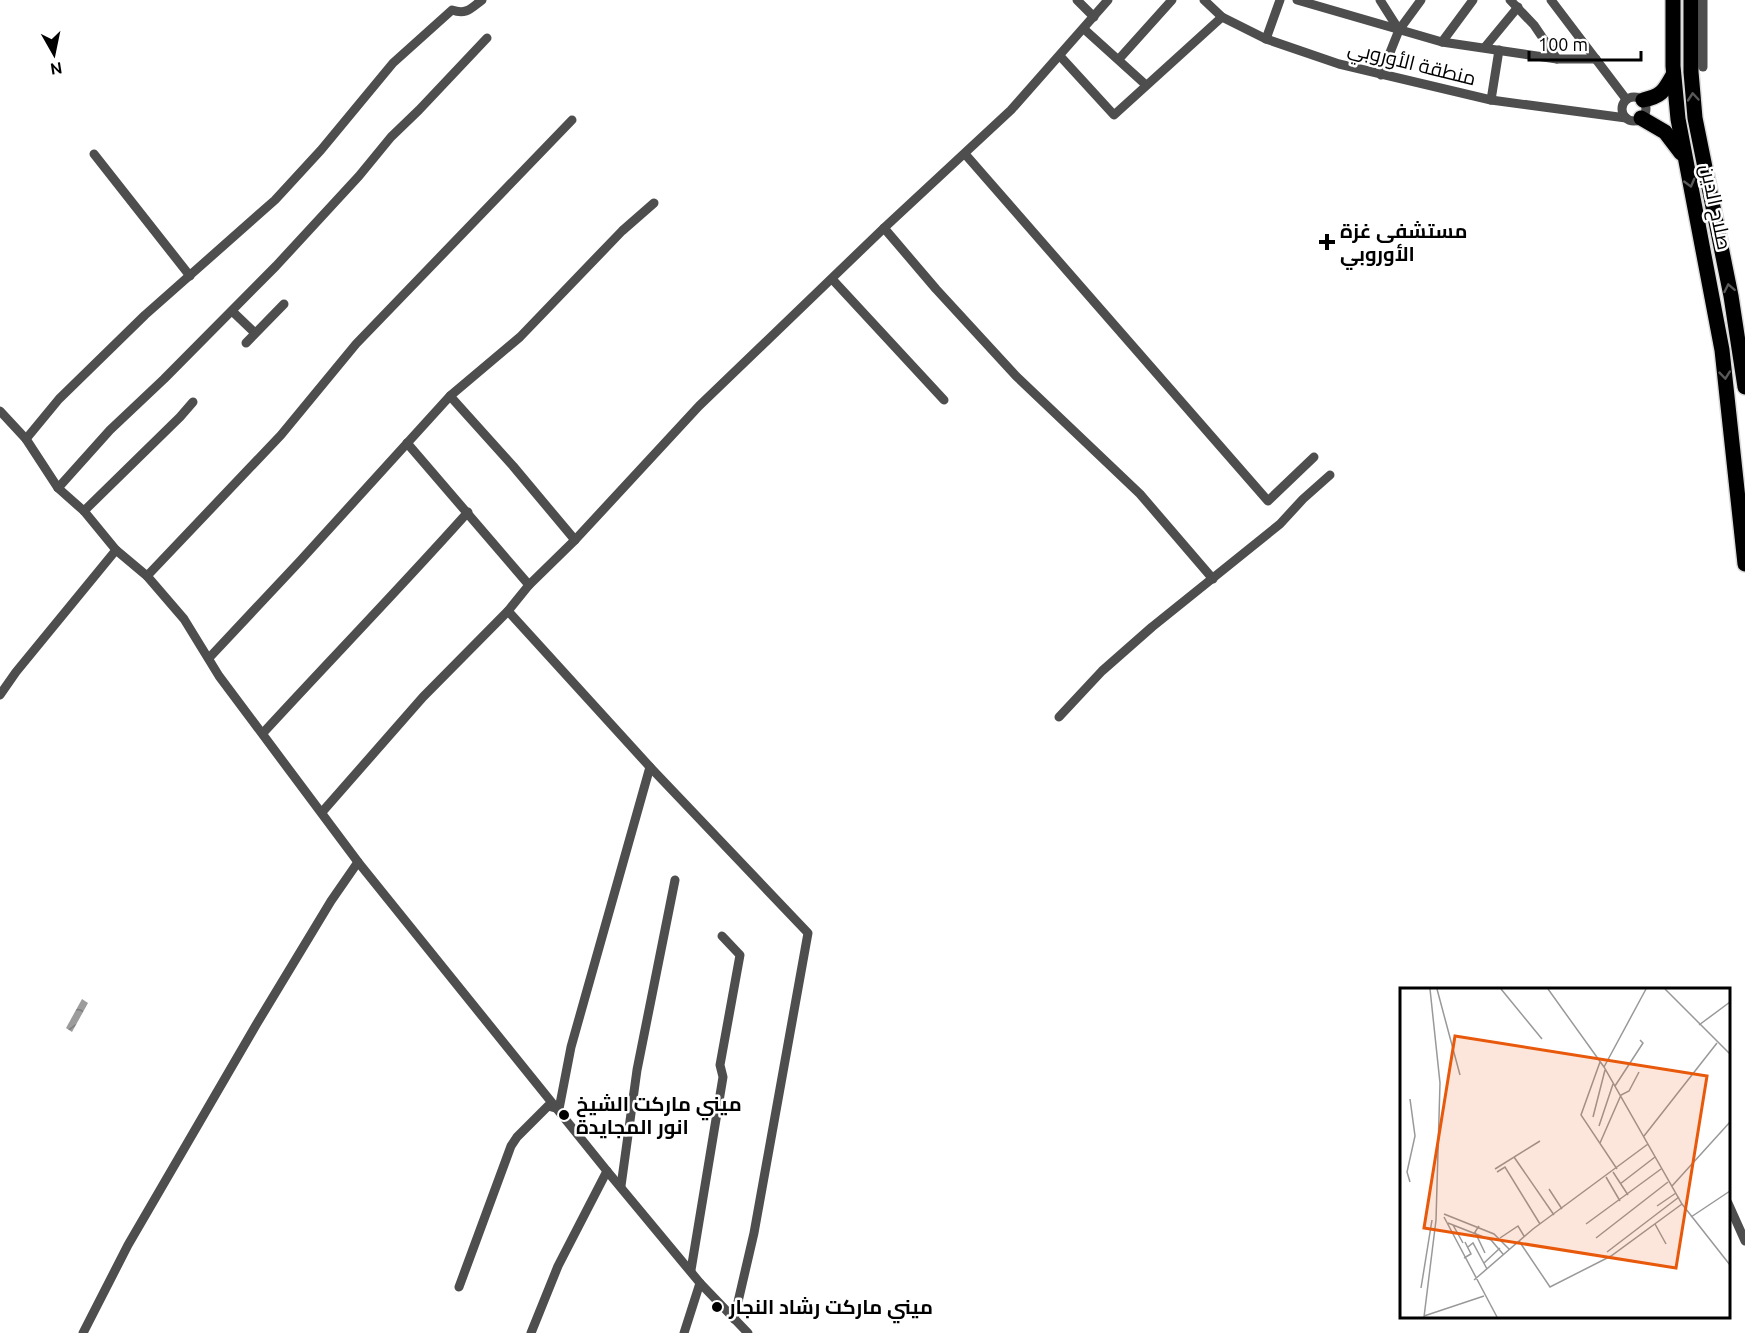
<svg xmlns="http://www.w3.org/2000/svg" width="1745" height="1333" font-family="Ubuntu,Cairo,sans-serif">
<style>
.water{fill:url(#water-waves)}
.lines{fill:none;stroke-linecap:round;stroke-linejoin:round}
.highway-casing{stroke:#dbdbdb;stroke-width:18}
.minor{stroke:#4e4e4e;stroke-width:9}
.highway{stroke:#000;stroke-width:15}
.oneway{stroke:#595959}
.poi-dot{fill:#000;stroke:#fff;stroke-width:2}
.labels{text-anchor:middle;stroke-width:5;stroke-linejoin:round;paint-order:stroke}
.street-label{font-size:20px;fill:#000;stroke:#fff}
.poi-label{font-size:20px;font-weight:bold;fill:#000;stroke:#fff;text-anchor:start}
.inset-road{fill:none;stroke:#999;stroke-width:1.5}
.view{fill:#e8590c;fill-opacity:0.15;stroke:#e8590c;stroke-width:3}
.inset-edge{fill:none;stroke:#000;stroke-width:3}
</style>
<defs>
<pattern id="water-waves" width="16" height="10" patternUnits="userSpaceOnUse" patternTransform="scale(1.5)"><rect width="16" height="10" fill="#9c9c9c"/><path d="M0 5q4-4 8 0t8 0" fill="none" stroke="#7d7d7d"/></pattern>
</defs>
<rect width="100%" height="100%" fill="#fff"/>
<path class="water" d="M82 999 88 1003 72 1032 66 1028Z"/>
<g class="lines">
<defs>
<g id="highway">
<path d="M1673 0V66L1678 119 1722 350 1745 564"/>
<path d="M1691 0V72L1695 118 1731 296 1745 387"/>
<path d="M1643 100C1662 96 1664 91 1673 75"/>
<path d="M1641 118 1665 132 1681 153"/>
</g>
</defs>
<use href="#highway" class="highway-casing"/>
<g class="minor">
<path d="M1077 0 1094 17"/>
<path d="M1204 0 1222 17 1266 39 1339 64 1491 100 1626 118"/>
<path d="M1297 0 1442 42 1557 59H1596"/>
<path d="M1380 0 1399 30 1381 75"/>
<path d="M1510 0 1534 25 1557 59"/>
<path d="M1551 0 1626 99"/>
<path d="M1084 29 1146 85"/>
<path d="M1399 30 1421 0"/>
<path d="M1266 39 1280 0"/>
<path d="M1442 42 1473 0"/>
<path d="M1485 47 1518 7"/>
<path d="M1060 56 1114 115 1222 17"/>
<path d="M1119 59 1172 0"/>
<path d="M1703 67V0"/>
<circle cx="1634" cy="109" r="12"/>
<path d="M1491 100 1499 50"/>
<path d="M94 154 190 276"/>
<path d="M965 154 1268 501 1314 457"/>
<path d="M884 228 936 289 1016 376 1140 494 1213 579"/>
<path d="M832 279 944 400"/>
<path d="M232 311 255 333"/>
<path d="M246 343 284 304"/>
<path d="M450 396 513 466 575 540"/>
<path d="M0 411 26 439 58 488 84 511 116 550 147 576 184 619 219 676 358 862 607 1171 700 1283 748 1333"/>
<path d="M26 439 59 399 145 315 275 200 321 150 393 63 452 10C467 15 471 8 482 0"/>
<path d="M407 443 529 585"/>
<path d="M58 488 110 430 164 379 276 266 359 176 391 137 419 110 487 38"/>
<path d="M84 511 180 417 193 402"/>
<path d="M147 576 281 435 356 344 572 120"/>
<path d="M508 611 650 767 808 933 754 1233 734 1319"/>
<path d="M209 658 300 561 450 396 520 337 622 231 654 203"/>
<path d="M0 695 16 672 116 550"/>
<path d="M1059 717 1102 671 1152 627 1280 524 1303 499 1330 475"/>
<path d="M263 733C331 659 401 587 468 512"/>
<path d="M323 811 423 697 508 611 529 585 575 540 699 406 884 228 1011 110 1108 0"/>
<path d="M621 1186 637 1070 675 880"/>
<path d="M1728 1203 1745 1241"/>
<path d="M691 1270 723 1077 720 1065 740 955 722 936"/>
<path d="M459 1287 511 1146 517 1137 548 1106 559 1109 571 1047 650 767"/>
<path d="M83 1333 128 1245 256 1025 331 901 358 862"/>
<path d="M531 1333 558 1266 607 1171"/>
<path d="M684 1333 700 1283"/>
</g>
<use href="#highway" class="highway"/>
</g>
<defs><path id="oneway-chevron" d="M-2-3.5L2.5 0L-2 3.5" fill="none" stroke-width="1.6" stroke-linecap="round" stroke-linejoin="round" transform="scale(1.5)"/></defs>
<g class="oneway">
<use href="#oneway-chevron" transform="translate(1693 97) rotate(-95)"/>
<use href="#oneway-chevron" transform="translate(1690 183) rotate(75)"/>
<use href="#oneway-chevron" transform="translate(1729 288) rotate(-101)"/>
<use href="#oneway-chevron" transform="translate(1725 375) rotate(84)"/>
</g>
<g class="poi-dot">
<path d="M1324 233h6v6h6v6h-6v6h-6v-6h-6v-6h6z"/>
<circle cx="564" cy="1115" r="6"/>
<circle cx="717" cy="1307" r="6"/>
</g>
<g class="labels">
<g class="street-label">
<text transform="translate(1412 63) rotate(14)" y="7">منطقة الأوروبي</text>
<text transform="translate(1716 207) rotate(78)" y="7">صلاح الدين</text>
</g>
<g class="poi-label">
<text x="1340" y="238">مستشفى غزة<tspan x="1340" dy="23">الأوروبي</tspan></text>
<text x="576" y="1111">ميني ماركت الشيخ<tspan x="576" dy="23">انور المجايدة</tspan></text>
<text x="729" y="1314">ميني ماركت رشاد النجار</text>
</g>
</g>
<g transform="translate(1400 988)">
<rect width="330" height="330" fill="#fff"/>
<path class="inset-road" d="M37 1 60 87M101 1 142 51M148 1 204 79 282 216 330 277M265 1 330 66M299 37 330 14M200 74 181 127 217 181M204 79 246 1M215 98 243 55 240 52M10 111 15 148 7 184 10 194M193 129 205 82M199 138 213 96M244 148 317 55M200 155 221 107 229 103 239 84M114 169 154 227M95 181 140 153M97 184 105 179 140 236M213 184 228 207M206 189 220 213M220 196 255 169M272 198 330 134M149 201 162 221M257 218 276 205M44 226 94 246 109 261M44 229 97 329M291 229 330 203M48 235 91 252 103 266M186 236 261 181M255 236 266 256M53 237 63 255M79 238 75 244 85 265M100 250 118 238 124 248M196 250 268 194M119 253 150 299 211 268 282 216M68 259 73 255 87 281M207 264 279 209M64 270 71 266 65 254M84 275 100 260M74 292 133 241 248 156M21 300 32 232M24 328 84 308M24 329 36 232 40 95 30 1"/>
<path class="view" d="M55 48 307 88 276 280 24 240Z"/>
<rect width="330" height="330" class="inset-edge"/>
</g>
<g transform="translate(54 54) rotate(171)" stroke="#ffffff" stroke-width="4.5" paint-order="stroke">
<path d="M0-4.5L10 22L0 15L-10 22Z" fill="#000000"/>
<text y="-9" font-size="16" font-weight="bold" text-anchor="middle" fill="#000000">N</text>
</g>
<path d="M1529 51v9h112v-9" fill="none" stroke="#000000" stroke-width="3"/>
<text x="1538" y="51" font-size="18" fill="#000000" stroke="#ffffff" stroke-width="4.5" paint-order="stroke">100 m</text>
</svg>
